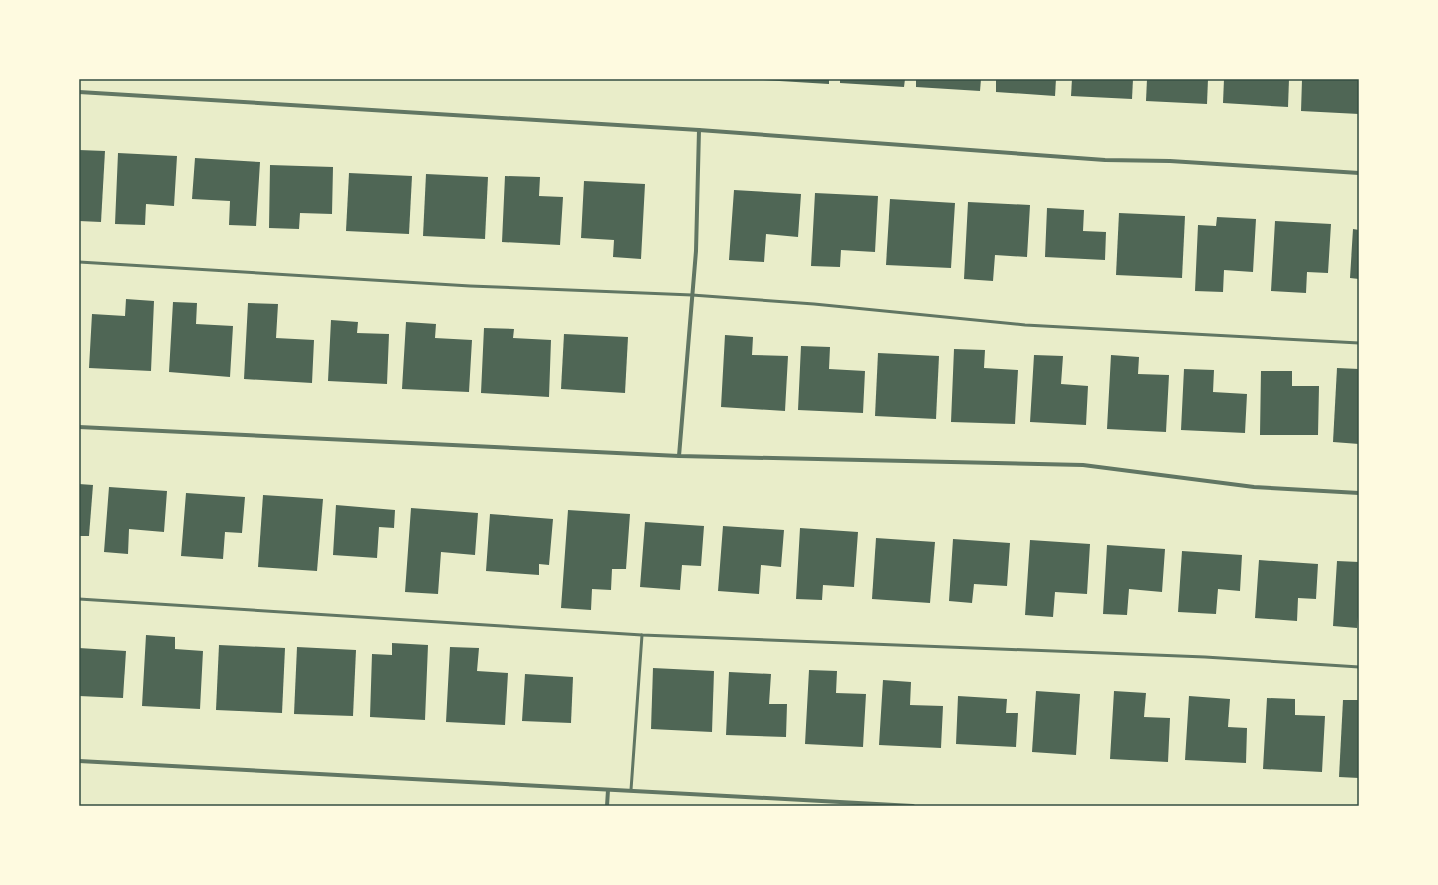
<svg xmlns="http://www.w3.org/2000/svg" width="1438" height="885" font-family="Montserrat,sans-serif">
<style>
.building{fill:#4f6655}
.lines{fill:none;stroke-linecap:round;stroke-linejoin:round}
.service{stroke:#617663;stroke-width:3}
.minor{stroke:#617663;stroke-width:4}
.neatline{fill:none;stroke:#344e41;stroke-width:1.5}
</style>
<rect width="100%" height="100%" fill="#e9edc9"/>
<g class="building">
<path d="M763 79H829V84L763 80Z"/>
<path d="M840 79H905L904 87 840 83Z"/>
<path d="M916 79H981L980 91 916 87Z"/>
<path d="M996 79H1056L1055 96 996 92Z"/>
<path d="M1072 79H1133L1132 99 1071 96Z"/>
<path d="M1147 79H1208L1207 104 1146 101Z"/>
<path d="M1224 79H1289L1288 107 1223 103Z"/>
<path d="M1302 79H1359V114L1301 111Z"/>
<path d="M79 150 105 151 101 222 79 221Z"/>
<path d="M118 153 177 156 174 206 146 204 145 225 115 224Z"/>
<path d="M195 158 260 162 256 226 229 225 230 201 192 199Z"/>
<path d="M270 165 333 167 332 214 300 213 299 229 269 228Z"/>
<path d="M349 173 412 176 409 234 346 231Z"/>
<path d="M426 174 488 177 485 239 423 236Z"/>
<path d="M505 176 540 177 539 196 563 197 560 245 502 242Z"/>
<path d="M584 181 645 184 641 259 613 257 614 240 581 238Z"/>
<path d="M734 190 801 194 798 237 766 234 764 262 729 260Z"/>
<path d="M815 193 878 196 875 252 841 250 840 267 811 266Z"/>
<path d="M890 199 955 203 951 268 886 265Z"/>
<path d="M968 202 1030 205 1027 257 995 255 993 281 964 279Z"/>
<path d="M1047 208 1084 210 1083 231 1106 232 1105 260 1045 257Z"/>
<path d="M1119 213 1185 216 1182 278 1116 275Z"/>
<path d="M1217 217 1256 219 1253 272 1224 270 1223 292 1195 291 1198 225 1216 226Z"/>
<path d="M1275 221 1331 224 1328 273 1307 272 1306 293 1271 291Z"/>
<path d="M1353 229 1359 230V279L1350 278Z"/>
<path d="M126 299 154 301 151 371 89 368 92 314 125 316Z"/>
<path d="M173 302 197 303 196 324 233 326 230 377 169 372Z"/>
<path d="M248 303 278 304 276 338 314 340 312 383 244 379Z"/>
<path d="M331 320 358 322 357 333 389 334 387 384 328 381Z"/>
<path d="M406 322 436 324 435 338 472 340 469 392 402 389Z"/>
<path d="M484 328 514 329 513 338 551 340 549 397 481 393Z"/>
<path d="M564 334 628 337 625 393 561 389Z"/>
<path d="M725 335 753 337 752 355 788 356 785 411 721 407Z"/>
<path d="M801 346 830 347 829 369 865 371 863 413 798 410Z"/>
<path d="M954 349 985 350 984 368 1018 370 1015 424 951 422Z"/>
<path d="M878 353 939 356 936 419 875 416Z"/>
<path d="M1034 355 1063 356 1061 384 1088 386 1086 425 1030 422Z"/>
<path d="M1111 355 1139 357 1138 374 1169 375 1166 432 1107 429Z"/>
<path d="M1337 368 1359 369V444L1333 442Z"/>
<path d="M1184 369 1214 370 1213 392 1247 394 1245 433 1181 430Z"/>
<path d="M1261 371H1292V386H1319L1318 435H1260Z"/>
<path d="M79 484 93 485 89 536H79Z"/>
<path d="M109 487 167 491 164 532 129 529 128 554 104 552Z"/>
<path d="M186 493 245 497 242 533 225 532 223 559 181 556Z"/>
<path d="M263 495 323 499 317 571 258 567Z"/>
<path d="M336 505 395 510 394 528 379 527 377 558 333 555Z"/>
<path d="M411 508 478 513 475 555 441 552 438 594 405 592Z"/>
<path d="M568 510 630 514 626 569H612L611 590 592 589 591 610 561 608Z"/>
<path d="M490 514 553 519 549 565 539 564V575L486 571Z"/>
<path d="M645 522 704 526 701 566 682 565 680 590 640 587Z"/>
<path d="M723 526 784 530 781 567 761 565 759 594 718 591Z"/>
<path d="M800 528 858 532 854 587 823 585 822 600 796 599Z"/>
<path d="M876 538 935 542 930 603 872 599Z"/>
<path d="M953 539 1010 543 1007 586 974 584 972 603 949 601Z"/>
<path d="M1030 540 1090 544 1087 594 1055 592 1053 617 1025 615Z"/>
<path d="M1107 545 1165 549 1162 592 1129 589 1127 615 1103 614Z"/>
<path d="M1182 551 1242 555 1240 591 1218 589 1216 614 1178 612Z"/>
<path d="M1259 560 1318 564 1316 599 1298 598 1297 621 1255 618Z"/>
<path d="M1337 561 1359 562V605L1357 628 1333 626Z"/>
<path d="M146 635 175 637V649L203 651 200 709 142 706Z"/>
<path d="M392 643 428 645 425 720 370 717 372 654 392 655Z"/>
<path d="M219 645 285 648 282 713 216 710Z"/>
<path d="M297 647 356 650 353 716 294 714Z"/>
<path d="M450 647 479 648 477 671 508 673 505 725 446 722Z"/>
<path d="M79 648 126 651 123 698 79 696Z"/>
<path d="M653 668 714 671 712 732 651 729Z"/>
<path d="M809 670 837 671 836 693 866 694 863 747 805 744Z"/>
<path d="M729 672 771 674 769 704H787L786 737 726 735Z"/>
<path d="M525 674 573 677 571 723 522 721Z"/>
<path d="M883 680 911 682 910 705 943 706 941 748 879 745Z"/>
<path d="M1036 691 1080 694 1076 755 1032 752Z"/>
<path d="M1114 691 1146 693 1144 717 1170 718 1168 762 1110 759Z"/>
<path d="M958 696 1007 699 1006 713H1018L1016 747 956 744Z"/>
<path d="M1189 696 1230 699 1228 727 1247 728 1246 763 1185 760Z"/>
<path d="M1267 698 1295 699V715L1325 716 1322 772 1263 769Z"/>
<path d="M1343 700H1359V778L1339 777Z"/>
</g>
<g class="lines">
<g class="service">
<path d="M79 262 470 286 692 295 814 304 1025 325 1359 343"/>
<path d="M79 599 642 635 1205 657 1359 667"/>
<path d="M631 790 642 635"/>
</g>
<g class="minor">
<path d="M79 92 699 130 1105 160 1170 161 1359 173"/>
<path d="M79 427 679 456 1083 465 1254 487 1359 493"/>
<path d="M679 456 696 251 699 130"/>
<path d="M79 761 913 806"/>
<path d="M607 806 608 790"/>
</g>
</g>
<rect width="1438" height="885" fill="none" stroke="#fefae0" stroke-width="160"/>
<rect x="80" y="80" width="1278" height="725" class="neatline"/>
</svg>
